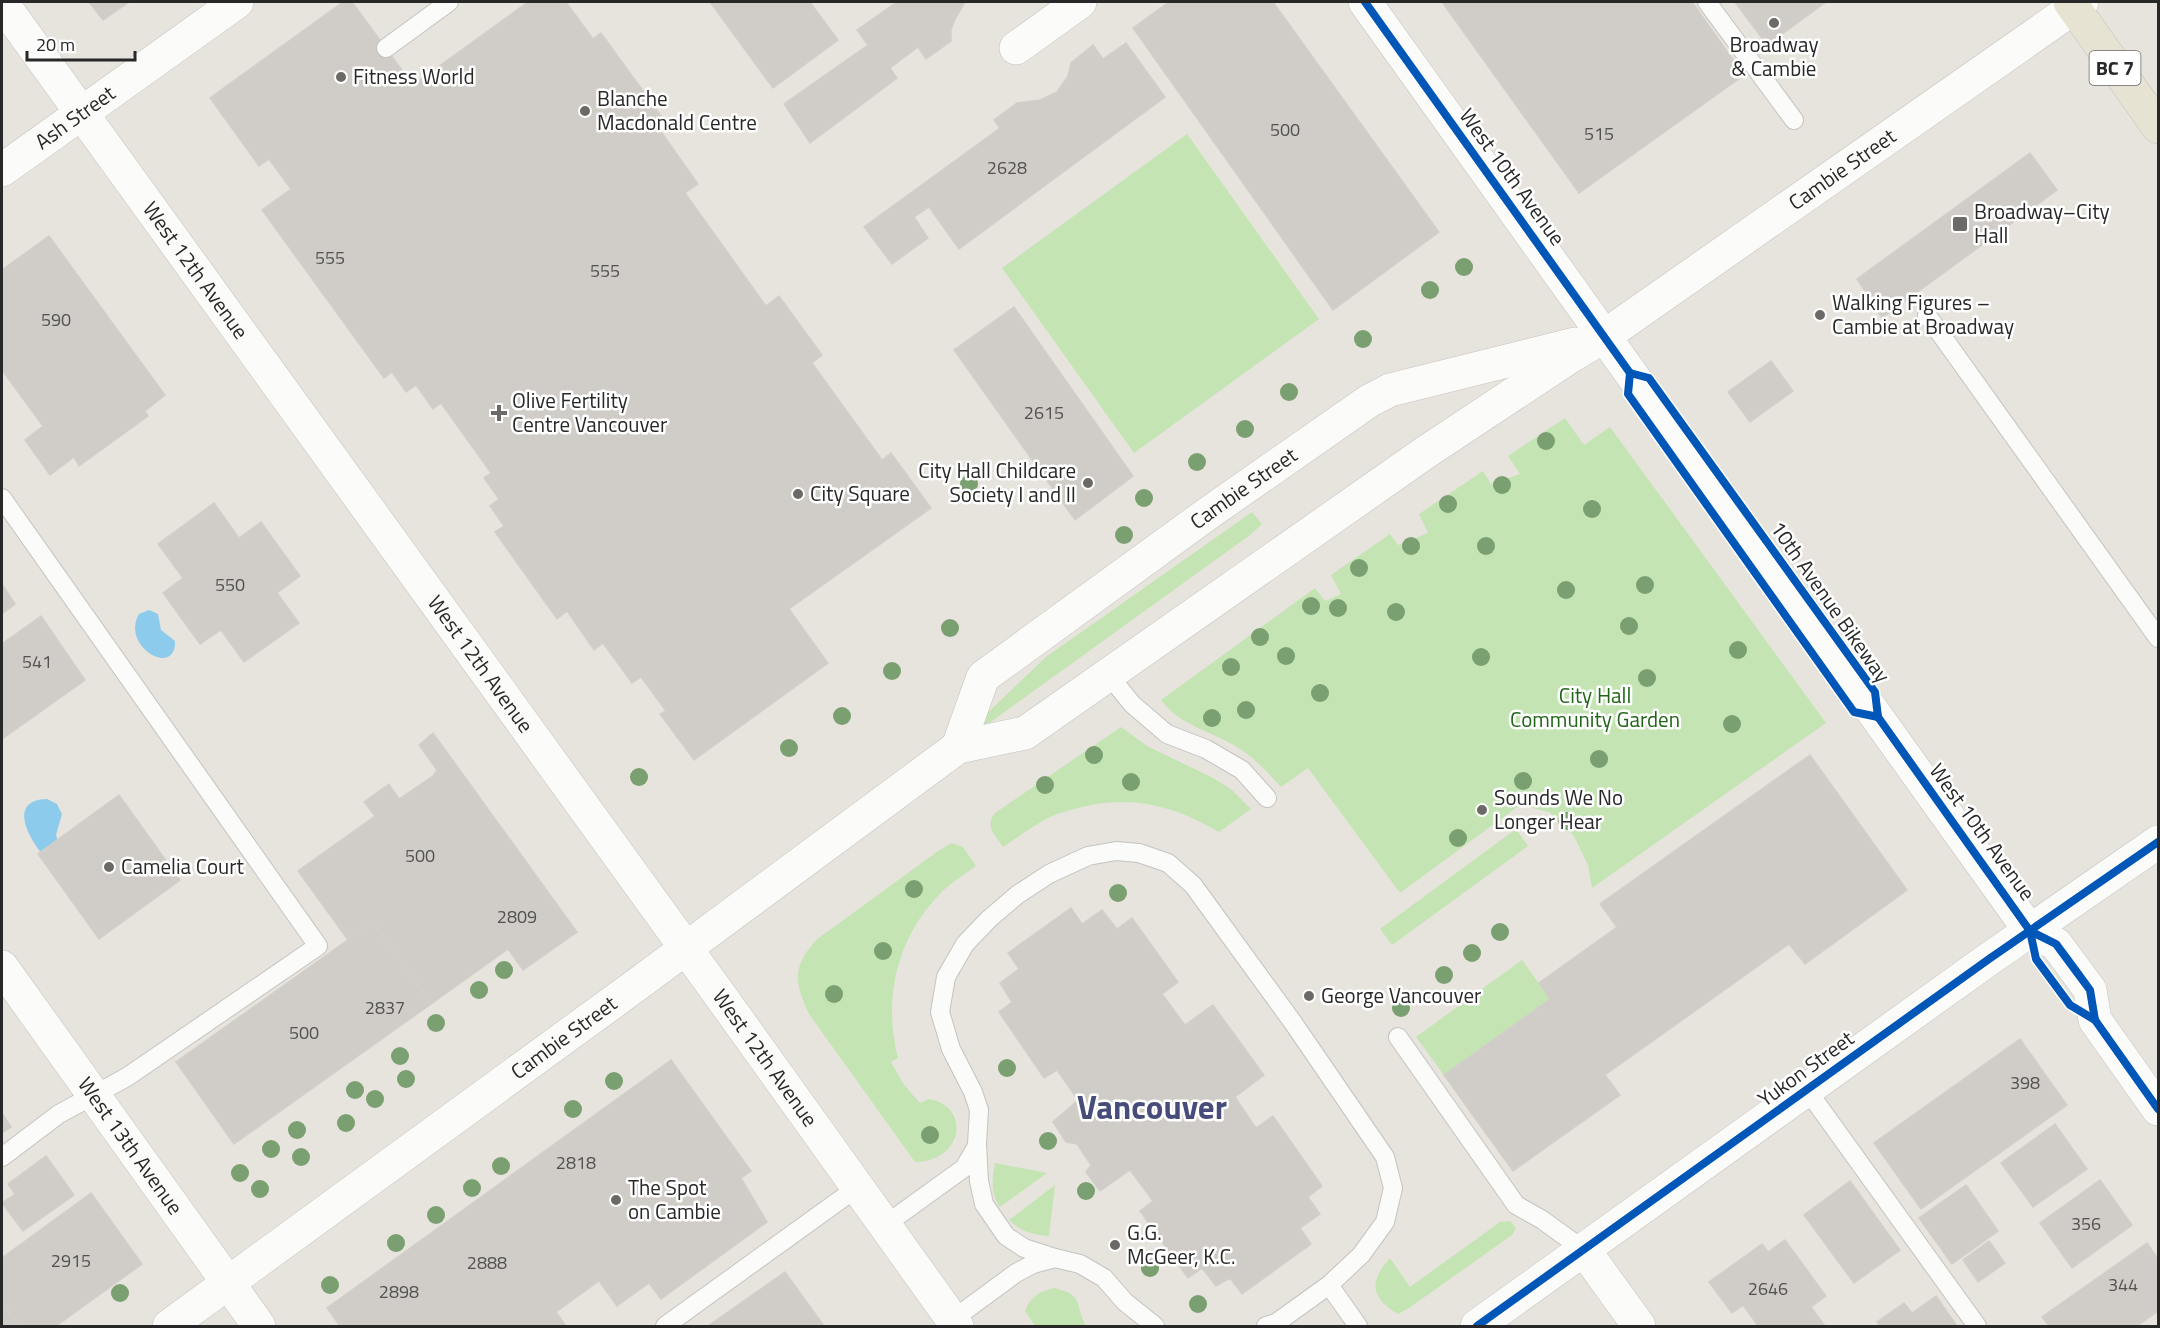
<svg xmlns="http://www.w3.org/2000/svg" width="2160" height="1328" font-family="'Titillium Web',sans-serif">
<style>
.green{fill:#c4e4b4}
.water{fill:#8dcbec}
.building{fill:#d0cdc8;stroke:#d2cfc9;stroke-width:1.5}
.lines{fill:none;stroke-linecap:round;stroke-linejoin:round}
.lane-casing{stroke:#c4c3c3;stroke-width:20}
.street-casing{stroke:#c4c3c3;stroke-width:34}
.secondary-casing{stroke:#c4c3c3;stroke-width:34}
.primary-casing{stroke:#c3c2c0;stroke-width:34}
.lane{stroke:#fbfbfa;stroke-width:18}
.street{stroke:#fbfbfa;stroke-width:33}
.secondary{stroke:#fbfbfa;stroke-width:33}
.primary{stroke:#e6e3d2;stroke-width:33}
.cycleway-casing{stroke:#fff;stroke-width:11}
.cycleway{stroke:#0057b8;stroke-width:8}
.tree{fill:#7a9f70}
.poi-dot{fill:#6b6a67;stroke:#fff;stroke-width:2}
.labels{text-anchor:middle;stroke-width:5;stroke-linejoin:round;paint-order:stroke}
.number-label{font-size:18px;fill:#535251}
.shield{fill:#fff;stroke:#686868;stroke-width:1.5}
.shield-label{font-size:20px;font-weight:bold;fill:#282828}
.poi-label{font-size:21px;fill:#282828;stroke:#fff;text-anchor:start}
.street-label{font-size:21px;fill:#282828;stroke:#fff}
.park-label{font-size:21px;fill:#206617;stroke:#fff}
.town-label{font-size:33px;font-weight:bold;fill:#474c7a;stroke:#fff}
</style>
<rect width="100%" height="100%" fill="#e7e4dd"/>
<g class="green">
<path d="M1187 134 1319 319 1134 453 1002 268Z"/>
<path d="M1565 418 1584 445 1610 427 1826 723 1592 888 1588 865 1574 836 1549 812 1520 805 1400 893 1308 768 1281 787C1268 773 1256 759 1240 749 1213 731 1181 727 1161 700L1315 588 1325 601 1341 594 1331 575 1390 534 1398 545 1428 533 1419 514 1483 471 1491 484 1520 474 1508 456Z"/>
<path d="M1252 512 1262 524 1250 535 988 724H982V718L1046 657Z"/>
<path d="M1121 727 1147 746 1213 778 1232 790 1251 809 1219 832C1177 807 1134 795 1086 806 1073 809 1058 813 1046 819 1031 827 1017 838 1003 847 995 835 984 826 995 813Z"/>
<path d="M1516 829 1528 846 1392 945 1380 929Z"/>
<path d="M951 843 963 847 976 866C966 873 955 880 946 888 898 932 882 997 898 1058L891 1062 904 1085 920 1103 929 1099C971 1106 964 1161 915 1162L809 1014C794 981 792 968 816 940L938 851Z"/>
<path d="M1522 960 1550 999 1444 1075 1416 1037Z"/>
<path d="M995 1163 1047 1173 1000 1207C990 1193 992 1180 995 1163Z"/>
<path d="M1055 1185 1049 1236C1033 1235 1020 1231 1009 1220Z"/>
<path d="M1510 1221 1516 1228 1512 1235 1409 1308 1398 1314C1370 1298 1369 1281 1390 1258L1410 1287 1500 1222Z"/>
<path d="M1054 1288C1085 1295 1074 1304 1086 1326H1035L1025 1311C1031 1296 1039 1292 1054 1288Z"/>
</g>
<g class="water">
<path d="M149 610 158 614 161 630 175 641C176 679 120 646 139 614Z"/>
<path d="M47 799 57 804 62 814 56 835 59 844 44 856C29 839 7 800 47 799Z"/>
</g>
<g class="building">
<path d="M89 2H129L103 20Z"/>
<path d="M343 2H352L413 85 528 2H566L593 39 601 33 664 120 657 126 698 184 685 193 766 306 779 296 822 355 812 363 882 460 891 453 931 508 789 609 828 663 694 760 660 714 666 711 641 677 632 683 603 643 594 650 567 611 557 619 495 532 504 526 490 506 499 499 484 478 491 473 441 403 433 409 416 385 406 392 392 372 384 378 262 210 291 189 269 159 259 166 210 98Z"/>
<path d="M710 2H810L838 40 773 88Z"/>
<path d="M897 2H965L955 19 951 30V41L926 59 918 47 890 68 897 78 810 143 784 104 868 45 857 30Z"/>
<path d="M1169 2H1273L1439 232 1333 310 1133 28Z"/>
<path d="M1442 2H1692L1744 75 1579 193Z"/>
<path d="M1735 2H1826L1767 45Z"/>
<path d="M1126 43 1165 97 959 249 929 207 914 217 928 238 892 264 864 227 1000 128 994 120 1017 103 1040 100 1057 92 1068 76 1071 63 1093 45 1103 59Z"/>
<path d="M2030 153 2057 190 1882 318 1857 279Z"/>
<path d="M49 236 165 395 145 411 148 416 79 466 74 457 50 475 25 440 43 426 2 370V270Z"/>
<path d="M1014 307 1133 476 1075 520 954 350Z"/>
<path d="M1771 361 1793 391 1750 422 1728 392Z"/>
<path d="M214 503 239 538 261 522 300 576 277 593 299 623 244 662 221 630 200 644 163 593 183 578 158 544Z"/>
<path d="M2 584 15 604 2 614Z"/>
<path d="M41 616 85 680 2 739V644Z"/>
<path d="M433 733 577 932 523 970 508 949 431 1004 373 922 348 940 298 871 375 816 364 802 389 784 399 799 433 776 437 770 419 745Z"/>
<path d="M1810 755 1907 890 1805 964 1789 944 1605 1075 1620 1095 1513 1171 1444 1075 1550 999 1539 983 1617 927 1600 904Z"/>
<path d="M119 795 180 880 99 939 38 854Z"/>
<path d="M1071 908 1082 924 1102 910 1117 929 1132 918 1178 982 1162 994 1185 1025 1213 1005 1264 1075 1235 1097 1256 1128 1273 1116 1322 1186 1308 1197 1320 1214 1300 1228 1311 1244 1242 1294 1230 1278 1216 1286 1202 1268 1188 1278 1140 1211 1153 1201 1130 1170 1100 1191 1086 1172 1091 1165 1077 1144 1066 1142 1053 1122 1078 1100 1057 1070 1044 1078 999 1012 1012 1002 1000 983 1019 969 1008 953Z"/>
<path d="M373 922 431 1004 234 1144 176 1062Z"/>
<path d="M2020 1039 2067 1105 1921 1209 1874 1143Z"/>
<path d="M671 1060 751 1171 741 1178 767 1222 661 1299 649 1283 617 1306 599 1281 556 1312 566 1326H340L327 1308Z"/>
<path d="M2 1113 11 1127 2 1133Z"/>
<path d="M2055 1124 2087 1169 2033 1207 2001 1163Z"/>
<path d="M46 1156 74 1195 23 1231 2 1203 15 1194 8 1184Z"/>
<path d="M2100 1180 2132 1225 2072 1268 2040 1223Z"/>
<path d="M1850 1181 1900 1250 1854 1283 1804 1215Z"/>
<path d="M1966 1185 1998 1231 1952 1264 1919 1218Z"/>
<path d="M91 1193 142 1264 56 1326H19L2 1303V1258Z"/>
<path d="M1785 1240 1826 1296 1811 1307 1825 1326H1758L1743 1305 1732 1313 1709 1282 1762 1244 1768 1252Z"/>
<path d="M1989 1241 2005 1263 1978 1282 1963 1260Z"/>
<path d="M2147 1243 2158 1259V1311L2137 1326H2049L2042 1317Z"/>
<path d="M785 1272 824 1326H708Z"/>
<path d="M1936 1296 1957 1326H1880L1877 1322 1904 1303 1912 1313Z"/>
<path d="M2 1303 19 1326H2Z"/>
</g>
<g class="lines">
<defs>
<g id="lane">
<path d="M1707 2 1794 120"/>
<path d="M386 48 449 2"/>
<path d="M1927 315 2158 638"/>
<path d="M2 498 318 946 127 1077 59 1114 2 1157"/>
<path d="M1108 674 1132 704 1167 734 1206 749 1242 770 1267 798"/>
<path d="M1398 1037 1516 1205 1541 1219 1584 1250"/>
<path d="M1807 1090 1977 1326"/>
<path d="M885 1225 964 1168 977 1146"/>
<path d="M1055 1258 1024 1248 1006 1236 984 1204 979 1181 977 1144 979 1110 973 1092 951 1049 940 1012 946 977 965 944 989 919 1017 895 1049 874 1088 856 1116 851 1139 853 1168 863 1193 885 1294 1024 1385 1157 1393 1188 1385 1222 1361 1255 1329 1285 1276 1323 1266 1326"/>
<path d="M1329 1285 1358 1326"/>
<path d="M952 1320 1016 1273 1033 1264 1055 1258 1080 1264 1104 1278 1125 1302 1155 1326"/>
<path d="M665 1326 858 1187"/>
</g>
<g id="street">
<path d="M1365 2 2030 931 2056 944 2076 971 2090 990 2095 1020 2158 1109"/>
<path d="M1016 48 1080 2"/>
<path id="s1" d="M2 170 237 2"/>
<path id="s2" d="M2 967 259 1326"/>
<path d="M1584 1250 1639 1326"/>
</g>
<g id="secondary">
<path id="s3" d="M2 3 732 1012 957 1326"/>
<path id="s4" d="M958 747 983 677 1210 512 1369 401 1390 390 1575 344"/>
<path id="s5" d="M169 1326 635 986 958 747 1025 733 1426 452 1571 356 1603 337 2082 2"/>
<path d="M1477 1326 1989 959 2158 842"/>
</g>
<path id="primary" d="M2070 2 2158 127"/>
</defs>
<use href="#lane" class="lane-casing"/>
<use href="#street" class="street-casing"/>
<use href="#secondary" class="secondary-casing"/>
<use href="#primary" class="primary-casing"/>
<use href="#lane" class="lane"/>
<use href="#street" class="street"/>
<use href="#secondary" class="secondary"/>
<use href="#primary" class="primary"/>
<defs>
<g id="cycleway">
<path d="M1365 2 1630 373"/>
<path d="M1630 373 1628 394 1854 712 1878 717"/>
<path d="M1630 373 1649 378 1875 692 1878 717"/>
<path d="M1878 717 2030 931 2056 944 2076 971 2090 990 2095 1020 2158 1109"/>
<path d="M2030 931 2036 959 2070 1005 2095 1020"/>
<path d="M1477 1326 1989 959 2158 842"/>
</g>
</defs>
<use href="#cycleway" class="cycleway-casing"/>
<use href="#cycleway" class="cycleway"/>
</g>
<g class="tree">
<circle cx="1464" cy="267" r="9"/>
<circle cx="1430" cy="290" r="9"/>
<circle cx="1363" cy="339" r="9"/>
<circle cx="1289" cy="392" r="9"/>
<circle cx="1245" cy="429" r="9"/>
<circle cx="1546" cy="441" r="9"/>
<circle cx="1197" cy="462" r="9"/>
<circle cx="969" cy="484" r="9"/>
<circle cx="1502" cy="485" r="9"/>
<circle cx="1144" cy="498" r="9"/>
<circle cx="1448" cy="504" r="9"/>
<circle cx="1592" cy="509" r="9"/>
<circle cx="1124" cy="535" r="9"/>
<circle cx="1411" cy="546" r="9"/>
<circle cx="1486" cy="546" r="9"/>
<circle cx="1359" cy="568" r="9"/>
<circle cx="1645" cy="585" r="9"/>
<circle cx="1566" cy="590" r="9"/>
<circle cx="1311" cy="606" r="9"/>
<circle cx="1338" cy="608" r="9"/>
<circle cx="1396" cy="612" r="9"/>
<circle cx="1629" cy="626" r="9"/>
<circle cx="950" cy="628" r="9"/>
<circle cx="1260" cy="637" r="9"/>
<circle cx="1738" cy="650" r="9"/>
<circle cx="1286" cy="656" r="9"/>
<circle cx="1481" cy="657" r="9"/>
<circle cx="1231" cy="667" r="9"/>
<circle cx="892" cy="671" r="9"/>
<circle cx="1647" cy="678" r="9"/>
<circle cx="1320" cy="693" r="9"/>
<circle cx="1246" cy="710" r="9"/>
<circle cx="842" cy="716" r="9"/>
<circle cx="1212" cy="718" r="9"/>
<circle cx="1732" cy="724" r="9"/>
<circle cx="789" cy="748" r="9"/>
<circle cx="1094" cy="755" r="9"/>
<circle cx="1599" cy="759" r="9"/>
<circle cx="639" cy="777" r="9"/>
<circle cx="1523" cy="781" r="9"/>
<circle cx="1131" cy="782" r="9"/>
<circle cx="1045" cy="785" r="9"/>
<circle cx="1567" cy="821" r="9"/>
<circle cx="1458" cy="838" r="9"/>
<circle cx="914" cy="889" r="9"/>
<circle cx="1118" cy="893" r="9"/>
<circle cx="1500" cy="932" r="9"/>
<circle cx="883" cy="951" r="9"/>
<circle cx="1472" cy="953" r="9"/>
<circle cx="504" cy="970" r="9"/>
<circle cx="1444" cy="975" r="9"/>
<circle cx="479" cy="990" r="9"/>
<circle cx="834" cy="994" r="9"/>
<circle cx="1401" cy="1008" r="9"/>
<circle cx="436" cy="1023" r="9"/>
<circle cx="400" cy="1056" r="9"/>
<circle cx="1007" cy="1068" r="9"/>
<circle cx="406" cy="1079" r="9"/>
<circle cx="614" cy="1081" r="9"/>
<circle cx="355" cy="1090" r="9"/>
<circle cx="375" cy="1099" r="9"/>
<circle cx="573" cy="1109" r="9"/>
<circle cx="346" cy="1123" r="9"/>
<circle cx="297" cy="1130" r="9"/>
<circle cx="930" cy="1135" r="9"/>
<circle cx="1048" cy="1141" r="9"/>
<circle cx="271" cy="1149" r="9"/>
<circle cx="301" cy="1157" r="9"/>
<circle cx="501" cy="1166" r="9"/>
<circle cx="240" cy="1173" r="9"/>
<circle cx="472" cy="1188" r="9"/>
<circle cx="260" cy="1189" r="9"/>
<circle cx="1086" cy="1191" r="9"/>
<circle cx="436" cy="1215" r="9"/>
<circle cx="396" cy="1243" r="9"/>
<circle cx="1150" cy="1268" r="9"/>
<circle cx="330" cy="1285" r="9"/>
<circle cx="120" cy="1293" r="9"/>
<circle cx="1198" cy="1304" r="9"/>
</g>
<g class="poi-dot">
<circle cx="1774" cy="23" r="6"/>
<circle cx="341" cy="77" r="6"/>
<circle cx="585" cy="111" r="6"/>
<rect x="1952" y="216" width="16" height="16" rx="3"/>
<circle cx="1820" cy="315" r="6"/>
<path d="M496 404h6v6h6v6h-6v6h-6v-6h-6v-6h6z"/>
<circle cx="1088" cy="483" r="6"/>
<circle cx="798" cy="494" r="6"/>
<circle cx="1482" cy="810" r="6"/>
<circle cx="109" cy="867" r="6"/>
<circle cx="1309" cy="996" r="6"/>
<circle cx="616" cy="1200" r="6"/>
<circle cx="1115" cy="1245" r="6"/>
</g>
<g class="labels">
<g class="number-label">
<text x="1285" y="136">500</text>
<text x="1599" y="140">515</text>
<text x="1007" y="174">2628</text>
<text x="330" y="264">555</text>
<text x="605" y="277">555</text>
<text x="56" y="326">590</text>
<text x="1044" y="419">2615</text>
<text x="230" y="591">550</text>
<text x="37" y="668">541</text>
<text x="420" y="862">500</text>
<text x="517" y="923">2809</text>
<text x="385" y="1014">2837</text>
<text x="304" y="1039">500</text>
<text x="2025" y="1089">398</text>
<text x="576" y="1169">2818</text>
<text x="2086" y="1230">356</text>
<text x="71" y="1267">2915</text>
<text x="487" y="1269">2888</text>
<text x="2123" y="1291">344</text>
<text x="1768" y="1295">2646</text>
<text x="399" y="1298">2898</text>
</g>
<rect class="shield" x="2089.5" y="51" width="51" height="34" rx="4.5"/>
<g class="shield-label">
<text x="2115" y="75">BC 7</text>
</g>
<g class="poi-label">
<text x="1774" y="52" text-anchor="middle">Broadway<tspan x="1774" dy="24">&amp; Cambie</tspan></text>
<text x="353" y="84">Fitness World</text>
<text x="597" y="106">Blanche<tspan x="597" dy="24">Macdonald Centre</tspan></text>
<text x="1974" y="219">Broadway–City<tspan x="1974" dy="24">Hall</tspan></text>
<text x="1832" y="310">Walking Figures –<tspan x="1832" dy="24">Cambie at Broadway</tspan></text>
<text x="512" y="408">Olive Fertility<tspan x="512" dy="24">Centre Vancouver</tspan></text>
<text x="1076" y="478" text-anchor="end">City Hall Childcare<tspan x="1076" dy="24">Society I and II</tspan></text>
<text x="810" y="501">City Square</text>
<text x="1494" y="805">Sounds We No<tspan x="1494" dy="24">Longer Hear</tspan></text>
<text x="121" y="874">Camelia Court</text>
<text x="1321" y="1003">George Vancouver</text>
<text x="628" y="1195">The Spot<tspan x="628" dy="24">on Cambie</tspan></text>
<text x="1127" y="1240">G.G.<tspan x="1127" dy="24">McGeer, K.C.</tspan></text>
</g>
<g class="street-label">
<text dy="7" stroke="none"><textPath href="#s1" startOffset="90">Ash Street</textPath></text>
<text dy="7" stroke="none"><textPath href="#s5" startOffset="2040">Cambie Street</textPath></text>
<text transform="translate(1512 177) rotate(54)" y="7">West 10th Avenue</text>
<text dy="7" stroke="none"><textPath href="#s3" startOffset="330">West 12th Avenue</textPath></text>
<text dy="7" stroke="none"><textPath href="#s4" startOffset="396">Cambie Street</textPath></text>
<text transform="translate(1830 602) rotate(55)" y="7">10th Avenue Bikeway</text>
<text dy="7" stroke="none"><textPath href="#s3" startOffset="816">West 12th Avenue</textPath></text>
<text transform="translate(1982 832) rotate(54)" y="7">West 10th Avenue</text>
<text dy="7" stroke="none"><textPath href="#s5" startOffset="489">Cambie Street</textPath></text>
<text dy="7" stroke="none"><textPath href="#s3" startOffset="1302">West 12th Avenue</textPath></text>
<text transform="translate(1806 1069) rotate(-36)" y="7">Yukon Street</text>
<text dy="7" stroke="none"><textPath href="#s2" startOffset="220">West 13th Avenue</textPath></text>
</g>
<g class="park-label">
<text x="1595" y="703">City Hall<tspan x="1595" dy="24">Community Garden</tspan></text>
</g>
<g class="town-label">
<text x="1152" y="1119">Vancouver</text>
</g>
</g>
<rect width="2160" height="1328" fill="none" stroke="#282828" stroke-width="6"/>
<path d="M27 51v9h108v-9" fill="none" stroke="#282828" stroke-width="3"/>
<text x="36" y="51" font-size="18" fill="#282828" stroke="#ffffff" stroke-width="4.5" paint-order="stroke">20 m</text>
</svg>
